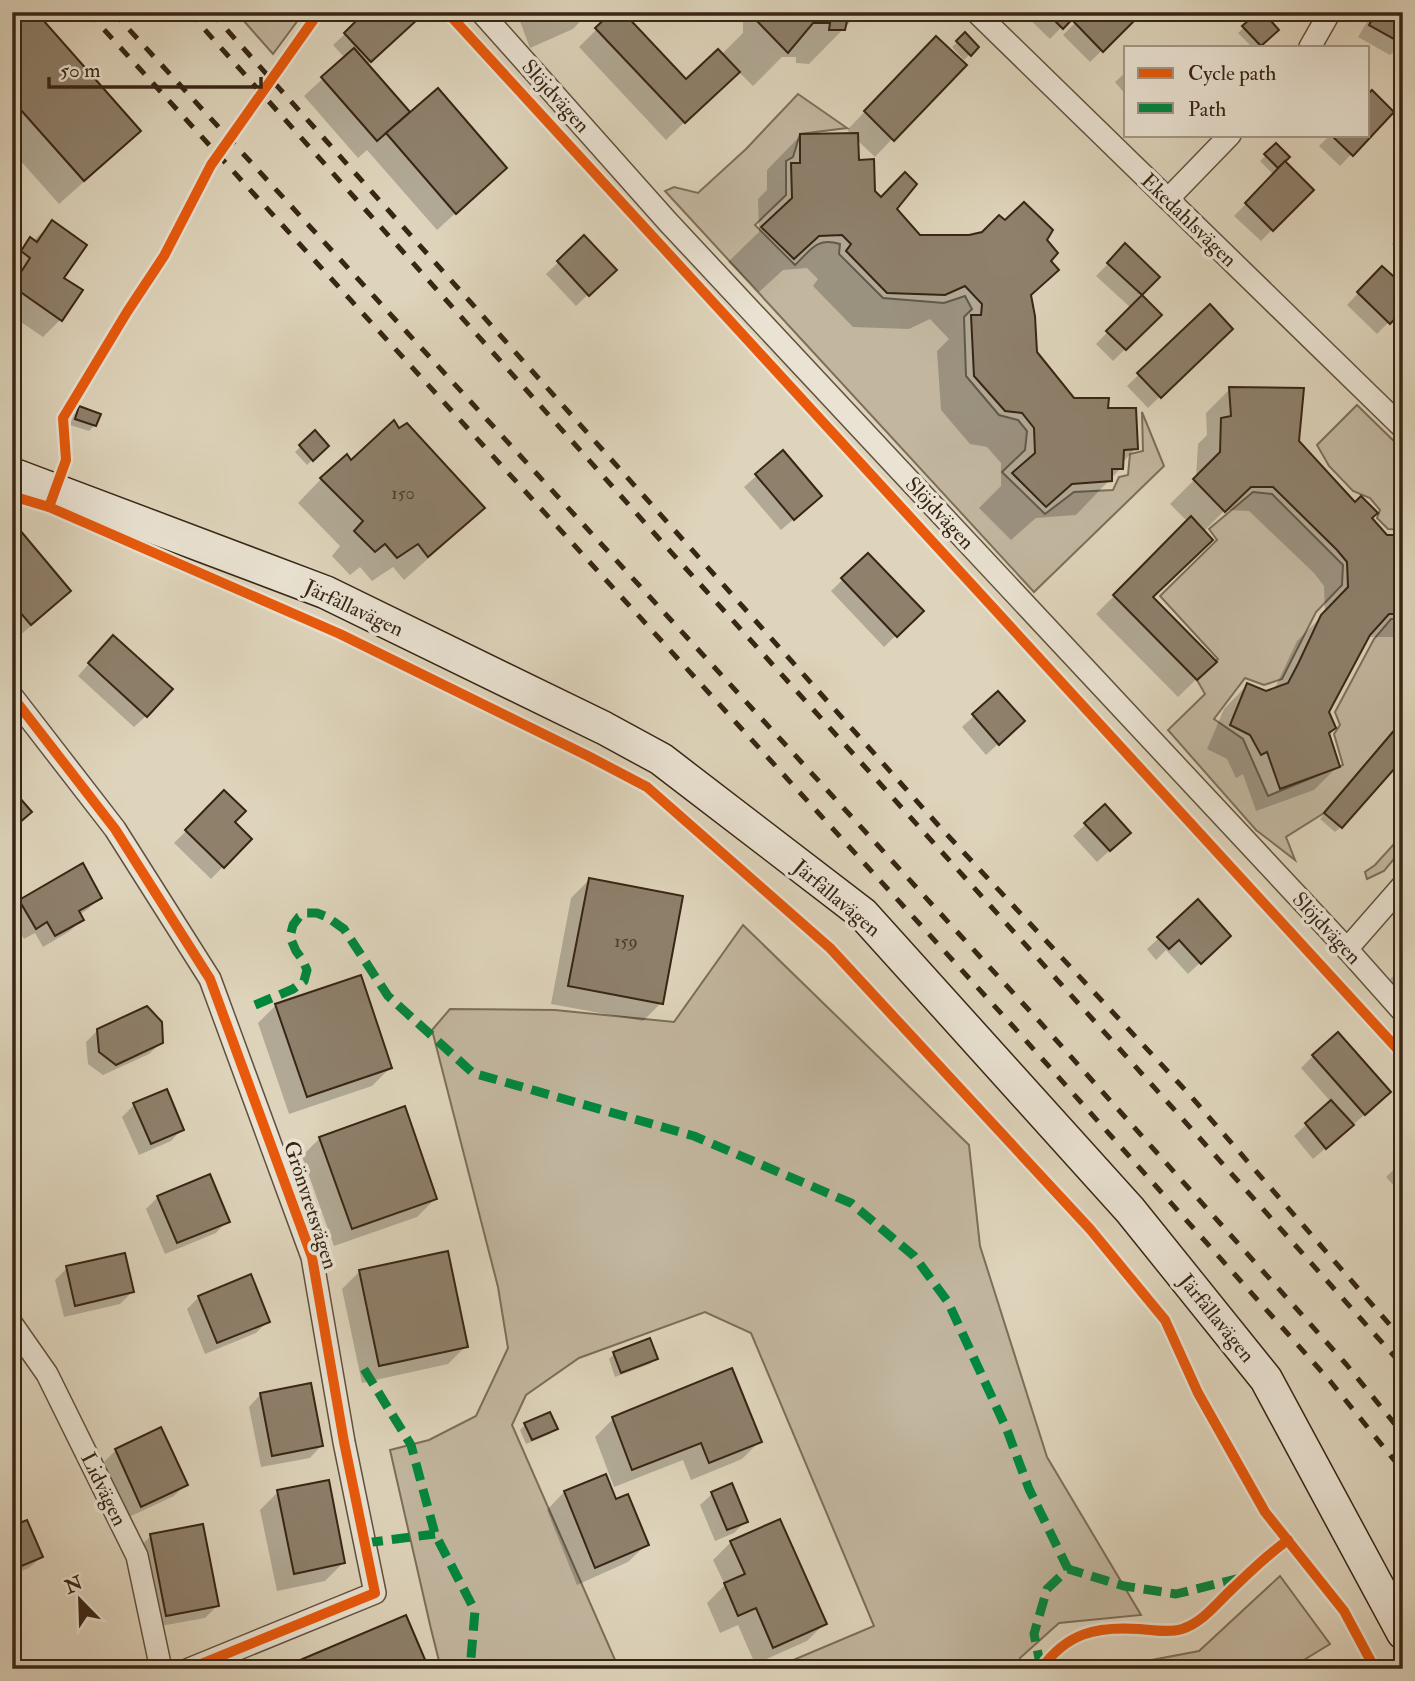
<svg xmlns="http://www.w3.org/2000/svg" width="1415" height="1681" font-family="'IM FELL Double Pica',serif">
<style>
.green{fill:#c2b69f;stroke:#7c6e5a;stroke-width:2}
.shadow{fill:#0003}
.building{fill:#8e806b;stroke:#372515;stroke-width:2}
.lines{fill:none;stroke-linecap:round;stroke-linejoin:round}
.street-casing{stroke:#61513e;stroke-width:24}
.secondary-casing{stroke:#372515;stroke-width:35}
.street{stroke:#eae3d3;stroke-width:21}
.secondary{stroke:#eae3d3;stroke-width:32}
.rail{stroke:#372515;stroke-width:5;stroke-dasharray:12 12;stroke-linecap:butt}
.quiet{stroke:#00873e;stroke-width:9;stroke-dasharray:18 9;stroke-linecap:butt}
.cycleway-casing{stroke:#eae3d3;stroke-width:15}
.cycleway{stroke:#e8590c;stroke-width:10}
.labels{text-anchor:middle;stroke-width:7;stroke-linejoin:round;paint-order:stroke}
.number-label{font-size:18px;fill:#4d3c2a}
.street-label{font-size:21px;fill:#372515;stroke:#eae3d3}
</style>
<rect width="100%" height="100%" fill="#ded4bb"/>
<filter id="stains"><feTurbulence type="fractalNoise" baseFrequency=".00286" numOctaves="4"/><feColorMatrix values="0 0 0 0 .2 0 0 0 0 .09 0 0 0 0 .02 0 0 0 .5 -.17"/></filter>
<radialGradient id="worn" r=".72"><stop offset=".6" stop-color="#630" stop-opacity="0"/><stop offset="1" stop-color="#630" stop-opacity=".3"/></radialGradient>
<g class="green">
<path d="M236 12H304L273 54Z"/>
<path d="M798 94 847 128 800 134 793 157 786 161V195L755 225 795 265C811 250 816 237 840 244L839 254 883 298 944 303 965 296 972 309 964 317 966 376 999 415 1018 420 1027 431 1025 450 1002 472 1045 514 1074 492 1113 490 1119 477 1128 475 1130 454 1143 451 1142 412 1164 466 1034 592 665 191 674 187 698 193 746 149Z"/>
<path d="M1357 405 1403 450V530L1388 529 1377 518 1380 510 1370 498 1353 491 1329 466 1317 445Z"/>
<path d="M1253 492 1272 494 1343 565 1342 585 1316 612 1282 679 1264 685 1245 678 1214 719 1243 739 1268 796 1343 765 1334 734 1340 725 1335 712 1374 639 1391 619H1403V720L1324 813 1286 837 1295 860 1256 830 1168 730 1205 694 1197 680 1218 659 1160 596 1217 540 1209 529Z"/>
<path d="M1403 834V848L1384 871 1367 879 1365 872 1375 865Z"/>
<path d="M743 925 969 1145 980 1246 1047 1457 1141 1615 1059 1623 1020 1658 1015 1669H772L874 1626 751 1333 705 1312 579 1358 526 1395 512 1425 619 1669H441L431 1629 390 1450 429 1440 476 1416 508 1348 498 1287 432 1030 450 1009 555 1010 674 1022Z"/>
<path d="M1280 1576 1330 1644 1289 1669H1104L1199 1651Z"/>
</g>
<g class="shadow">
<path d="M12 12 139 131 115 154 59 204 12 151Z"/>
<path d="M510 12H589L573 29 530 48 518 16Z"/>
<path d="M743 12H860L809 64 796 63V57H782L753 86 738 71 666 140 579 47 597 29 686 81 721 55 743 33Z"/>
<path d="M1022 12H1076L1050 39Z"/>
<path d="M1086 12H1141L1090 62 1063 35Z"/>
<path d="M1260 12 1277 30 1258 47H1252L1238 33Z"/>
<path d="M1373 12H1403V43L1390 55 1358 37Z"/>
<path d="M404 31 367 65 410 114 505 168 437 230 367 150 358 158 304 96 345 58 333 45 345 34Z"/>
<path d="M965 35 977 47 964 60 952 47Z"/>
<path d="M936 39 892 139 875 157 857 140 858 162 873 192 895 209 920 237 1045 240 1049 261 1056 270 1030 296 1035 353 1073 400 1106 409 1136 448 1122 463 1121 468 1076 515 1036 518 1011 540 979 508 1001 486V463L987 447 970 444 941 410 937 351 949 339 930 319 909 329 853 327 813 286 818 279 807 268 783 270 759 292 728 262 759 232 758 199 767 190V170L801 135H852L847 130Z"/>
<path d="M1126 72V95L1115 82Z"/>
<path d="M1372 92 1392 112 1340 166 1319 146 1330 135H1368V96Z"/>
<path d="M1276 145 1283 162 1311 190 1261 241 1234 216 1274 175 1260 161Z"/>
<path d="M52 223 62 278 61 319 43 337 12 316V278L14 276 12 275V258L31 239 33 241Z"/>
<path d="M1403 233V255L1392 244Z"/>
<path d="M584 238 614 269 576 306 546 274Z"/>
<path d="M1125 246 1157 277 1139 295 1160 315 1113 361 1096 344 1131 308 1096 276Z"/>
<path d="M1382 268 1403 307 1377 334 1347 305Z"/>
<path d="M1209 307 1231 328 1148 408 1127 386Z"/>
<path d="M1230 389 1297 441 1386 536 1403 537V633L1399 637H1367L1327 712 1334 728 1327 735 1338 766 1314 790 1256 811 1243 774 1236 778 1227 759 1207 749 1224 709 1247 685 1266 693 1274 690 1297 641 1325 613 1324 586 1314 573 1249 511 1225 510 1203 532 1151 597 1214 662 1178 697 1096 614 1188 522 1170 504 1196 478 1198 444 1207 435 1206 413Z"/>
<path d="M80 409 95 425 89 431 70 425 74 414Z"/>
<path d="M399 430 482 508 458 532 404 580 393 567 372 581 360 567 350 575 332 556 340 546 298 503 321 479Z"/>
<path d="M315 433 327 446 307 465 295 452Z"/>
<path d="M783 452 808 507 781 530 744 487Z"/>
<path d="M12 536 69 591 51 609 12 642Z"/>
<path d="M868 555 921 611 884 647 831 591Z"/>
<path d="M102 649 146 716 134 727 78 676Z"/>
<path d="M998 694 1010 733 986 755 962 727Z"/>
<path d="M1403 722 1341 827 1335 832 1320 819Z"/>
<path d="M224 793 233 822 250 839 211 879 174 843Z"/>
<path d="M1105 806 1116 845 1097 862 1073 836Z"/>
<path d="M589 880 661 1003 643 1021 551 1004 571 898Z"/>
<path d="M100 897 88 909 79 915 81 920 70 931 43 947 35 933 24 939 12 919V909L20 901Z"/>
<path d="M1198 902 1217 947 1188 974 1166 950 1156 960 1147 949Z"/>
<path d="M1403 967V995L1390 979Z"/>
<path d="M276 1005 390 1068 372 1086 289 1114 258 1023Z"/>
<path d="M98 1030 162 1042 149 1054 103 1075 88 1064 86 1042Z"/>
<path d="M1313 1056 1377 1104 1313 1159 1294 1136 1331 1102 1301 1068Z"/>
<path d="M134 1105 182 1129 171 1141 139 1155 122 1117Z"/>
<path d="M320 1138 435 1199 417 1217 334 1246 302 1156Z"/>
<path d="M1403 1161V1196L1386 1177Z"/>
<path d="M158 1197 227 1221 216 1233 165 1254 146 1209Z"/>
<path d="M67 1268 132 1292 120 1304 64 1317 55 1280Z"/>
<path d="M360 1271 466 1346 448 1364 362 1383 342 1289Z"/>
<path d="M199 1297 268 1321 256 1333 205 1354 187 1309Z"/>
<path d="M614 1354 656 1358 650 1364 615 1377 609 1359Z"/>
<path d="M12 1381 18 1391 12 1397Z"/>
<path d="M260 1395 321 1446 310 1458 261 1467 249 1407Z"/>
<path d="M613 1419 760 1441 742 1459 691 1480 683 1460 614 1487 595 1437Z"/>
<path d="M525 1425 555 1428 550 1434 526 1444 520 1430Z"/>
<path d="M160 1430 186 1484 174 1496 129 1517 104 1462 116 1450Z"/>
<path d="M605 1476 615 1501 647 1544 628 1562 577 1585 547 1510 564 1492Z"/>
<path d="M278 1492 343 1563 325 1581 277 1591 260 1510Z"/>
<path d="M712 1494 746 1521 734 1533 715 1541 700 1505Z"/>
<path d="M12 1528 41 1557 29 1568 12 1575Z"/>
<path d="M151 1536 217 1606 205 1618 155 1627 139 1547Z"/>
<path d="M731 1542 825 1623 807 1641 755 1664 738 1625 720 1633 707 1603 725 1585 713 1560Z"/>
</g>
<g class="building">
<path d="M12 12H36L141 131 84 181 12 100Z"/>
<path d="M365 12H411L418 19 371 62 344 33Z"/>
<path d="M612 12H623L686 79 718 49 740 72 685 123 595 28Z"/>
<path d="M762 12H857V16L848 17 845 30H829L830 23H813L788 53 755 19Z"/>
<path d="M1046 12H1079L1063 29Z"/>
<path d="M1084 12H1143L1103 52 1074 22Z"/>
<path d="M1258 12H1263L1279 30 1261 46 1242 26Z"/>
<path d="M1376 12H1403V44L1369 25Z"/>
<path d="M965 32 979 47 971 56 956 41Z"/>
<path d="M936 36 967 65 894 141 864 111Z"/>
<path d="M354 48 410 112 377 141 321 77Z"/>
<path d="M438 88 507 168 456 214 386 133Z"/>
<path d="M1372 90 1394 112 1353 156 1331 135H1368V94Z"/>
<path d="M858 133 859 160 874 159 875 191 881 197 905 172 917 184 897 209 920 235H969L982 232 999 215 1005 220 1024 202 1053 230 1047 240 1058 253 1051 261 1059 270 1031 295 1035 316 1037 352 1074 398H1109L1108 408H1136L1138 449 1124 450 1123 469H1112V481L1072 484 1046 507 1012 473 1035 453 1034 428 1022 413 1005 411 974 376 971 315H981L982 304 965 286 945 295 887 293 846 251 851 244 842 235 819 236 794 259 761 227 792 198 791 163H800V134Z"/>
<path d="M1276 143 1290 157 1278 168 1264 154Z"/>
<path d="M1285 161 1314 190 1273 231 1245 203Z"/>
<path d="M52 220 87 245 64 278 83 290 62 321 12 286 30 258 21 251 30 237 37 242Z"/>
<path d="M584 235 617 270 589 296 557 261Z"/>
<path d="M1125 243 1160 277 1142 295 1107 263Z"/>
<path d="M1382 266 1403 285V310L1390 324 1357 292Z"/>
<path d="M1142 295 1162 315 1126 350 1106 331Z"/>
<path d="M1210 304 1233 329 1161 398 1137 373Z"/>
<path d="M1229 387 1304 388 1299 441 1355 502 1361 496 1378 513 1372 518 1387 535H1403V614H1389L1370 635 1329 712 1336 728 1329 733 1340 767 1280 789 1267 752 1261 755 1250 735 1230 725 1247 683 1266 691 1288 683 1298 664 1321 615 1348 587 1347 562 1337 550 1273 487H1251L1225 512 1193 479 1220 452 1221 418 1231 416Z"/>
<path d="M79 406 101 414 96 426 75 419Z"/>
<path d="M394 420 399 428 407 423 485 508 428 557 418 544 397 558 385 544 375 552 354 531 363 521 320 478 347 454 351 460Z"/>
<path d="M315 430 329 446 313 461 299 445Z"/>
<path d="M783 450 822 496 794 520 755 474Z"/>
<path d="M1191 516 1213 540 1153 597 1217 662 1197 680 1113 595Z"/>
<path d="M19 529 71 591 31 625 12 603V534Z"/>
<path d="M868 553 924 611 897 637 841 578Z"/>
<path d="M113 635 173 689 147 717 88 663Z"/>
<path d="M998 691 1025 721 999 745 972 714Z"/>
<path d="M1403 720V759L1342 828 1324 813Z"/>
<path d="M12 789 32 812 12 829Z"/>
<path d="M224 790 246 811 235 822 252 839 224 868 185 830Z"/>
<path d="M1105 804 1131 833 1110 851 1084 823Z"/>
<path d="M83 863 102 898 79 911 84 920 55 936 47 922 36 929 19 900Z"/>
<path d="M589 878 683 896 663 1004 568 986Z"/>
<path d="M1198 899 1231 936 1201 964 1179 940 1169 949 1157 937Z"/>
<path d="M361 975 392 1068 307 1097 275 1004Z"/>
<path d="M147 1006 162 1022 163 1043 116 1065 99 1052 97 1029Z"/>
<path d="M1338 1032 1391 1092 1365 1115 1312 1055Z"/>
<path d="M167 1089 184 1130 151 1144 133 1103Z"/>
<path d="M1331 1100 1354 1125 1326 1149 1305 1123Z"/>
<path d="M405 1106 437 1199 352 1229 319 1137Z"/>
<path d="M210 1174 230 1222 177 1243 157 1196Z"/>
<path d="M448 1251 468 1347 379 1366 359 1270Z"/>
<path d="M125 1253 134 1292 75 1306 66 1266Z"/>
<path d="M251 1274 270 1322 217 1343 198 1296Z"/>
<path d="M650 1338 658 1359 621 1373 613 1352Z"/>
<path d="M732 1368 762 1442 709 1463 701 1443 632 1470 612 1417Z"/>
<path d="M311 1383 323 1446 272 1456 260 1393Z"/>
<path d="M550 1412 558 1429 532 1440 524 1423Z"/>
<path d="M161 1427 188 1485 141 1507 115 1449Z"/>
<path d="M606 1474 616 1499 628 1494 649 1545 595 1568 564 1491Z"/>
<path d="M329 1480 345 1563 294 1574 277 1490Z"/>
<path d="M732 1483 748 1522 727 1530 711 1492Z"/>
<path d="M780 1519 827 1624 773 1648 756 1608 738 1616 724 1583 745 1574 730 1541Z"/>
<path d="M27 1520 43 1557 12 1570V1526Z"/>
<path d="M203 1524 219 1606 166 1616 150 1534Z"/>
<path d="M406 1615 429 1669H279Z"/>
</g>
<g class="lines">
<defs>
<g id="street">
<path d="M481 12 668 222 1347 949 1403 1012"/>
<path d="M976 12 1403 428"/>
<path d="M1310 47 1330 12"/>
<path d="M1168 199 1230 135"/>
<path d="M12 696 115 829 210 979 312 1257 344 1442 375 1593 189 1669"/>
<path d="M1347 949 1403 885"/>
<path d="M12 1324 47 1374 137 1556 161 1669"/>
</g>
<path id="secondary" d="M12 474 325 592 604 728 661 759 863 914 1130 1210 1266 1379 1403 1633"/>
</defs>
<use href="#street" class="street-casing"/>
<use href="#secondary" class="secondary-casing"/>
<use href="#street" class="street"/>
<use href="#secondary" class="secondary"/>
<g class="rail">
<path d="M88 12 1020 1034 1330 1381 1403 1471"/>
<path d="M113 12 1039 1021 1346 1364 1403 1434"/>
<path d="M189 12 662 542 1171 1106 1403 1366"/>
<path d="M211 12 939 826 1188 1093 1403 1340"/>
</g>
<g class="quiet">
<path d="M255 1005 293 989 304 981 307 970 302 959 296 951 290 937 293 925 299 917 307 913H317L327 917 344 929 388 996 473 1073 694 1136 851 1203 914 1256 948 1302 1007 1430 1029 1489 1068 1569"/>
<path d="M364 1369 411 1445 435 1534 475 1611 470 1669"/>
<path d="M365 1543 435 1534"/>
<path d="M1041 1668 1034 1634 1047 1589 1068 1569 1124 1586 1176 1594 1240 1578"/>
<path d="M1304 1669C1325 1664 1344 1660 1364 1669"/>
</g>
<defs>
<g id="cycleway">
<path d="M447 12 1403 1055"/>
<path d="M12 496 49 507 340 634 588 756 647 787 830 948 1090 1229 1165 1320 1198 1393 1265 1512 1344 1611 1375 1669"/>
<path d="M49 507 66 460 63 418 127 312 164 256 211 165 319 12"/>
<path d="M12 696 115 829 210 979 312 1257 344 1442 375 1593 189 1669"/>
<path d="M1041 1669C1067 1633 1096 1626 1139 1629 1152 1630 1169 1633 1182 1629 1202 1623 1217 1603 1232 1589 1250 1572 1267 1555 1288 1540"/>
</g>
</defs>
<use href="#cycleway" class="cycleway-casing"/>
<use href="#cycleway" class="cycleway"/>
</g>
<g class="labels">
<g class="number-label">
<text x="403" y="499">150</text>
<text x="626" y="947">159</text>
</g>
<g class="street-label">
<text transform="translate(556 96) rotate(48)" y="7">Slöjdvägen</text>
<text transform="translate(1189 220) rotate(44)" y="7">Ekedahlsvägen</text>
<text transform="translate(940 513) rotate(47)" y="7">Slöjdvägen</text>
<text transform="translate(354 608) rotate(25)" y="7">Järfällavägen</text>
<text transform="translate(837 898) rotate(40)" y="7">Järfällavägen</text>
<text transform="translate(1327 928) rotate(47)" y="7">Slöjdvägen</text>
<text transform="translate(311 1205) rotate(72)" y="7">Grönvretsvägen</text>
<text transform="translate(1217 1318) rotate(51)" y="7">Järfällavägen</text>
<text transform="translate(104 1489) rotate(64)" y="7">Lidvägen</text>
</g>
</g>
<rect width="1415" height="1681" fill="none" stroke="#ded4bb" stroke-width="42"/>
<rect x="14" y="14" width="1387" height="1653" fill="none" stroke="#372515" stroke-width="3.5"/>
<rect x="21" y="21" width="1373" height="1639" fill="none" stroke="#372515" stroke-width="2"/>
<rect x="1124" y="46" width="245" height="91" fill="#eae3d3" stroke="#a29787" stroke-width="2"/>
<rect x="1138" y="68" width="35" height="10" fill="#e8590c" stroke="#a29787" stroke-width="2"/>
<text x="1188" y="80" font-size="21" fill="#372515">Cycle path</text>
<rect x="1138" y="103" width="35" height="10" fill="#00873e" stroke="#a29787" stroke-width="2"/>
<text x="1188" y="116" font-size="21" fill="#372515">Path</text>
<g transform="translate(80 1600) rotate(337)" stroke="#eae3d3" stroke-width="5" paint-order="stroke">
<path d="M0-5L12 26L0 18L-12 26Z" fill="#372515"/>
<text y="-10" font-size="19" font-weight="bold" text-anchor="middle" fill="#372515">N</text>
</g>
<path d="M49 77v10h212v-10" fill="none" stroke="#372515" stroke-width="3.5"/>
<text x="60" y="77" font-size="21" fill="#372515" stroke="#eae3d3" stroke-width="5" paint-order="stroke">50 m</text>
<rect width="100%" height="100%" filter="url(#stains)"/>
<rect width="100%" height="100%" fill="url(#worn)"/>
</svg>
